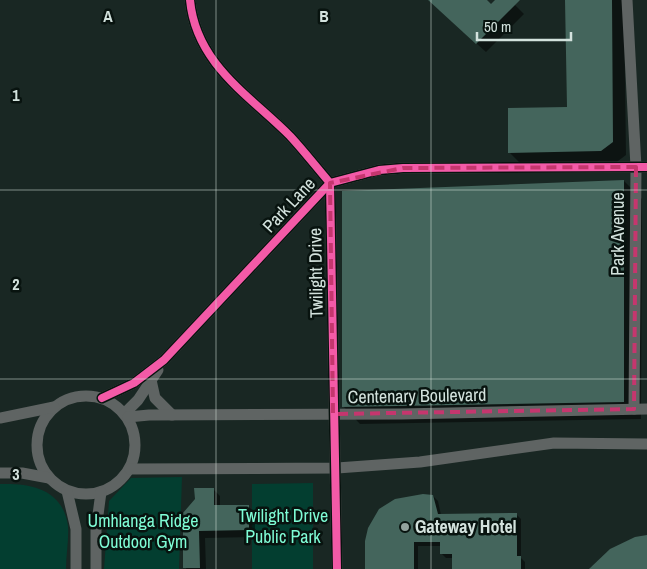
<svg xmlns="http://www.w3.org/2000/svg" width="647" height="569" font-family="'Archivo Narrow',sans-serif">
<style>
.green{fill:#033e30}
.shadow{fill:#0007}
.building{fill:#44655c}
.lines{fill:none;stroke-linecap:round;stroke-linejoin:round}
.minor{stroke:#5f6463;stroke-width:11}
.cycleway-casing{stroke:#08130f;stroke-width:11}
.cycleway{stroke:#f35aa7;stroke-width:8}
.marked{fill:none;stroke:#c5366e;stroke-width:4;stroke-dasharray:10 6;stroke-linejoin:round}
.grid{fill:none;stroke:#d3e2dd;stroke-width:1;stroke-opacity:0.55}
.poi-dot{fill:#92a19c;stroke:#08130f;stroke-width:2}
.labels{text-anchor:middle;stroke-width:5;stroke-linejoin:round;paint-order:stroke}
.street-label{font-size:18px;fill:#d3e2dd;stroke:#08130f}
.park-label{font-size:18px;fill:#7ffdd6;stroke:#08130f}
.poi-label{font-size:18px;font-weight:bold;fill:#d3e2dd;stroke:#08130f;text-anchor:start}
.grid-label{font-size:16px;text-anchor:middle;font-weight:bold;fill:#d3e2dd;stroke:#08130f;stroke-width:5;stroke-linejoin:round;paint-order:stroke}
</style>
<rect width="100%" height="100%" fill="#192723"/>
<g class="green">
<path d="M182 477 179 569H104L109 501 131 478Z"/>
<path d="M313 483V569H252V484Z"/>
<path d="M0 484C31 483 63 489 68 526 69 540 66 555 66 569H0Z"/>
</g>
<g class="shadow">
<path d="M428 0H485L491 5 497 0H510L524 14 486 52Z"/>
<path d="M567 0H624L626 155 614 164 523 166 510 153 568 108Z"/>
<path d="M624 181 642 199 641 419 360 424 343 406Z"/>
<path d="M213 489 220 496V506H248L255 513V537L205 538 206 569H186Z"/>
<path d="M433 496 438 501 441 515 516 514 521 519V558L525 562V569H453V558H446L441 553V546H418V569H366Z"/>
</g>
<g class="building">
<path d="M428 0H487L491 4 495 0H520L476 44Z"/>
<path d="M565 0H612L613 142 601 151 508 153V108L567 107Z"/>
<path d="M624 180V402L342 407V191Z"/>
<path d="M194 488H214V505H249V530L199 531 200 568H183V513L195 499Z"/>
<path d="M423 494 433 495 438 514 517 513V556H521V569H452V554H440V542H414V569H365V541L368 528 379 509 395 499Z"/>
<path d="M647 535V569H589L610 549 635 537Z"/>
</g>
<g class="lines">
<g class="minor">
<path d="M190 0C196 64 249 95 290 136 304 151 317 168 330 183L337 569"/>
<path d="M627 0 636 167 634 409"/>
<path d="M151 380 155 398 172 415"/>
<circle cx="86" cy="445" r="49"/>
<path d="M102 398 134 383 164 360 330 183 379 170 403 168 647 167"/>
<path d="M125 413 138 400 158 370"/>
<path d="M128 417 149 415 401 414 647 409"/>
<path d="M0 418 54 407"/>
<path d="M130 469 337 468 420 462 554 443 647 444"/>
<path d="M0 473H22L49 478"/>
<path d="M67 491 76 529V569"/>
<path d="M96 569V530L101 492"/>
</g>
<defs>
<g id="cycleway">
<path d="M190 0C196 64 249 95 290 136 304 151 317 168 330 183L337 569"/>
<path d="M102 398 134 383 164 360 330 183 379 170 403 168 647 167"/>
</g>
</defs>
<use href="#cycleway" class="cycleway-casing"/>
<use href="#cycleway" class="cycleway"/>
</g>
<path class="marked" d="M636 167 634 409 333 414 330 183 403 168Z"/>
<path class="grid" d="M216 0V569M431 0V569M0 190H647M0 379H647"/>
<circle class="poi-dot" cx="405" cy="527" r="5"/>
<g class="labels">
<g class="street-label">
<text transform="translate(289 205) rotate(-47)" y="6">Park Lane</text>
<text transform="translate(618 234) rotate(-90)" y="6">Park Avenue</text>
<text transform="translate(316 273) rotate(-91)" y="6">Twilight Drive</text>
<text transform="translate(417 396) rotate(-1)" y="6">Centenary Boulevard</text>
</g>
<g class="park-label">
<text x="283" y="522">Twilight Drive<tspan x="283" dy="21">Public Park</tspan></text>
<text x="143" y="527">Umhlanga Ridge<tspan x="143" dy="21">Outdoor Gym</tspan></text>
</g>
<g class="poi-label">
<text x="415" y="533">Gateway Hotel</text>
</g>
</g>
<g class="grid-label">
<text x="108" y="22">A</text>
<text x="324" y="22">B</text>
<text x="16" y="101">1</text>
<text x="16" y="290">2</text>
<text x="16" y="480">3</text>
</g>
<path d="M477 32v8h94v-8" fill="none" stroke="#d3e2dd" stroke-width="2.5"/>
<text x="484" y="32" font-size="15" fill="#d3e2dd" stroke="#08130f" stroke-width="4" paint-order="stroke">50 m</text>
</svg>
